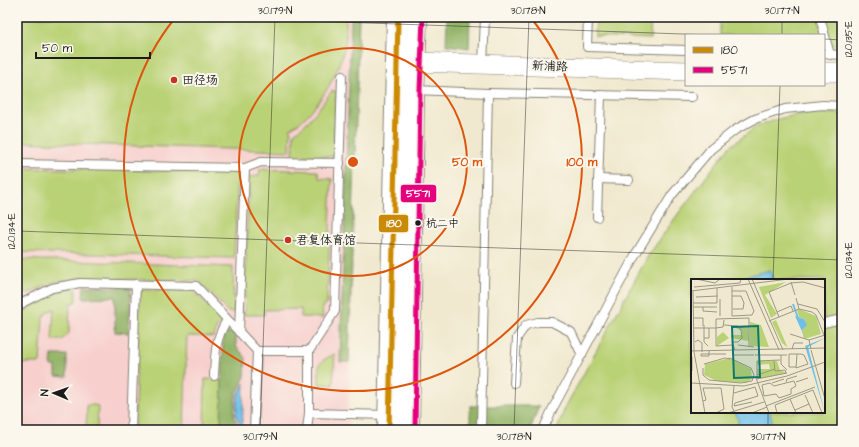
<svg xmlns="http://www.w3.org/2000/svg" width="859" height="447" font-family="'Architects Daughter','LXGW WenKai TC',sans-serif">
<style>
.built{fill:#f7d0cd}
.green{fill:#bad276;stroke:#6b7749;fill-rule:evenodd}
.forest{fill:#93b467;stroke:#586842}
.water{fill:#6ec0e9;stroke:#456e82}
.lines{fill:none;stroke-linecap:round;stroke-linejoin:round}
.service-casing{stroke:#868276;stroke-width:10}
.tertiary-casing{stroke:#868276;stroke-width:20}
.primary-casing{stroke:#868276;stroke-width:24}
.service{stroke:#fff;stroke-width:8}
.tertiary{stroke:#fff;stroke-width:19}
.primary{stroke:#fff;stroke-width:22}
.bus-1-casing{stroke:#fbf7ec;stroke-width:8}
.bus-2-casing{stroke:#fbf7ec;stroke-width:8}
.bus-1{stroke:#cb8a06;stroke-width:5}
.bus-2{stroke:#e5007d;stroke-width:5}
.ticks{fill:none;stroke:#1c1c1c;stroke-width:1;stroke-opacity:0.45}
.ring{fill:none;stroke:#de560d;stroke-width:2}
.poi-dot{fill:#c8321e;stroke:#fbf7ec;stroke-width:1.5}
.bus-dot{fill:#1c1c1c;stroke:#fbf7ec;stroke-width:1.5}
.labels{text-anchor:middle;stroke-width:4;stroke-linejoin:round;paint-order:stroke}
.bus-label{font-size:11px;fill:#1c1c1c;stroke:#fbf7ec;text-anchor:start}
.street-label{font-size:12px;fill:#1c1c1c;stroke:#fbf7ec}
.poi-label{font-size:12px;fill:#1c1c1c;stroke:#fbf7ec;text-anchor:start}
.inset-river{fill:none;stroke:#6ec0e9;stroke-width:2}
.inset-road{fill:none;stroke:#9c9787;stroke-width:1}
.view{fill:#0f766e;fill-opacity:0.15;stroke:#0f766e;stroke-width:2}
.inset-edge{fill:none;stroke:#1c1c1c;stroke-width:2}
.centre{fill:#de560d;stroke:#fbf7ec;stroke-width:2}
.ring-label{font-size:12px;text-anchor:middle;font-weight:bold;fill:#de560d;stroke:#fbf7ec;stroke-width:4;stroke-linejoin:round;paint-order:stroke}
.line-badge{stroke:#fbf7ec;stroke-width:1.5}
.badge-label{font-size:11px;text-anchor:middle;font-weight:bold;fill:#fff}
.neatline{fill:none;stroke:#1c1c1c;stroke-width:1.5}
.ticks-label{font-size:10px;text-anchor:middle;fill:#1c1c1c}
</style>
<rect width="100%" height="100%" fill="#fbf7ec"/>
<filter id="ink" filterUnits="userSpaceOnUse"><feTurbulence type="fractalNoise" baseFrequency=".025" numOctaves="2"/><feDisplacementMap in="SourceGraphic" scale="8" xChannelSelector="R" yChannelSelector="G"/><feConvolveMatrix kernelMatrix="1 2 1 2 8 2 1 2 1" color-interpolation-filters="sRGB"/></filter>
<filter id="wash" filterUnits="userSpaceOnUse"><feTurbulence type="fractalNoise" baseFrequency=".012" numOctaves="4" result="noise"/><feDisplacementMap in="SourceGraphic" scale="16" xChannelSelector="R" yChannelSelector="G"/><feGaussianBlur stdDeviation="0.9" result="paint"/><feColorMatrix in="noise" values="0 0 0 0 0 0 0 0 0 0 0 0 0 0 0 0 0 1.4 0 .05"/><feComposite in="paint" operator="in"/></filter>
<g filter="url(#wash)">
<rect width="100%" height="100%" fill="#f1e9cf"/>
<path class="built" d="M17 17H355L348 430H17Z"/>
<g class="green">
<path d="M17 17H346C346 23 347 29 346 36 345 62 323 102 303 119 300 123 295 125 291 128L290 151 17 142Z"/>
<path d="M596 17H651L650 39 595 36Z"/>
<path d="M720 17H842V45H824V35H720Z"/>
<path d="M332 91H336L333 157 293 155 294 133C310 123 320 106 332 91Z"/>
<path d="M805 113H842V430H557L565 408 648 256 678 214 729 147 756 127 778 119ZM692 280H824V412H692Z"/>
<path d="M17 168 238 172 234 258 17 252Z"/>
<path d="M260 169 318 171 319 178 332 179 327 305 322 306 323 318 301 317V309L264 310V315H244L249 177 259 176Z"/>
<path d="M17 259 233 267 234 312H228L199 281 81 278 52 283 29 293H17Z"/>
<path d="M76 286V302L70 304 69 333 62 340H52L54 309 48 312 43 318 40 363H27L17 365V316L53 294Z"/>
<path d="M140 290H192L223 321 217 327 214 337 187 336 184 430H134Z"/>
<path d="M335 354 333 385 319 384C319 364 315 363 335 354Z"/>
<path d="M205 379 222 380 221 430H204Z"/>
<path d="M87 405H95L98 407 97 430H86Z"/>
</g>
<g class="forest">
<path d="M351 17H359L349 362H340Z"/>
<path d="M447 17H470L469 48 446 45Z"/>
<path d="M84 286 131 288 129 333 115 332V297L83 298Z"/>
<path d="M229 332 236 336V346L246 358 245 377 236 394 234 416 239 430H221L223 340 225 334Z"/>
<path d="M52 355H67V377L56 376V366H51Z"/>
<path d="M470 406H539L530 430H470Z"/>
</g>
<g class="water">
<path d="M770 270 773 280H746V276Z"/>
<path d="M244 383 242 430 236 415 238 395Z"/>
<path d="M735 412H770L774 430H738V419Z"/>
</g>
</g>
<g filter="url(#ink)">
<g class="lines">
<defs>
<g id="service">
<path d="M588 17 587 47 686 50"/>
<path d="M820 17 830 55"/>
<path d="M824 54 842 55"/>
<path d="M483 64 485 17"/>
<path d="M414 90 488 93 692 97"/>
<path d="M17 164 245 168 261 162 340 163"/>
<path d="M598 179 629 180"/>
<path d="M597 217 601 95"/>
<path d="M17 308 24 302 52 288 80 283 196 286 257 351 254 430"/>
<path d="M824 323 842 319"/>
<path d="M239 332 245 168"/>
<path d="M257 351H309V413"/>
<path d="M309 351 335 311 342 76"/>
<path d="M214 376C215 354 215 339 227 320"/>
<path d="M514 383 517 338 526 325 538 322H552L571 332 582 355"/>
<path d="M131 430 136 284"/>
<path d="M307 430 309 413 388 415"/>
<path d="M481 430 488 93"/>
<path d="M543 430 552 410 635 255 672 195 711 149 735 130 755 119 785 109 823 105 842 106"/>
</g>
<g id="tertiary">
<path d="M415 62 686 71"/>
<path d="M824 72H842"/>
</g>
<g id="primary">
<path d="M389 430 398 17"/>
<path d="M408 430 413 90 416 17"/>
</g>
</defs>
<use href="#service" class="service-casing"/>
<use href="#tertiary" class="tertiary-casing"/>
<use href="#primary" class="primary-casing"/>
<use href="#service" class="service"/>
<use href="#tertiary" class="tertiary"/>
<use href="#primary" class="primary"/>
<defs>
<path id="bus-1" d="M389 430 398 17"/>
<path id="bus-2" d="M415 430 420 90 423 17"/>
</defs>
<use href="#bus-1" class="bus-1-casing"/>
<use href="#bus-2" class="bus-2-casing"/>
<use href="#bus-1" class="bus-1"/>
<use href="#bus-2" class="bus-2"/>
</g>
</g>
<path class="ticks" d="M196 17 711 35M782 35V17M824 39 842 40M17 129 21 17M17 231 842 260M773 280 780 85M260 430 275 17M514 430 529 17M768 430V412"/>
<g class="ring">
<circle cx="353" cy="162" r="114"/>
<path d="M531 18A229 229 0 1 1 175 18"/>
</g>
<g class="poi-dot">
<circle cx="174" cy="80" r="4"/>
<circle cx="288" cy="240" r="4"/>
</g>
<circle class="bus-dot" cx="418" cy="223" r="3.5"/>
<g class="labels">
<g class="bus-label">
<text x="426" y="227">杭二中</text>
</g>
<g class="street-label">
<text transform="translate(550 66) rotate(2)" y="4">新浦路</text>
</g>
<g class="poi-label">
<text x="182" y="84">田径场</text>
<text x="296" y="244">君复体育馆</text>
</g>
</g>
<g transform="translate(691 279)">
<rect width="134" height="134" fill="#f1e9cf"/>
<path d="M95 3 74 16 86 35 80 39 68 8ZM108 30 125 37 130 55 113 60 111 51 115 45 113 40 108 38 106 31ZM85 41 96 67V68L91 64 81 43ZM59 43 70 46 78 68 59 67ZM41 47 57 49 58 62 40 59V56H51V52ZM32 53 38 59 26 67V58ZM35 80H41L60 90 61 100 55 104 26 102 13 96 14 85ZM66 82H86L89 91 96 94 67 100 66 90H79L78 85 66 86Z" fill="#bad276"/>
<path d="M104 37 113 40 116 46 111 51 114 59ZM134 59 117 68 134 134 114 67Z" fill="#6ec0e9"/>
<path class="inset-river" d="M102 25 107 39"/>
<path class="inset-road" d="M5 0 24 4 29 0M57 0 88 71M61 0 92 71M100 3 104 16M3 8 49 4 50 0M41 8V37L61 36 63 32 55 12H41M0 12 98 0M2 12 3 73 14 134M41 17H50L53 24 52 30H42M5 18 27 17M29 20V37M2 24H26V9M107 25 126 30 134 43M2 28H26M12 28V32L26 33M108 30 121 33 125 36 133 56M86 33 100 27 102 32M88 38 78 13 100 4 112 3 134 9M3 39H12V47M25 40 58 39V48H48M25 40V67L41 66M78 42 108 30 105 19M13 46V63L17 67 15 65M33 46 47 47 50 51 51 59 47 63H41L44 71M58 48V68M3 49H25M25 49 32 48 33 41M99 55 118 61M13 59H18V49M4 63 7 61 11 64V73M47 66 63 68M101 70 103 64H112M120 70 118 61 134 56M120 71 134 120M0 72 134 69M18 72V77H10V75H35M42 76H63M64 76H96M90 76V85L96 91M1 78V92M89 81 66 82V100L96 94M83 82 84 92 94 91 95 94M13 85 34 79 39 80 37 79M105 88H98V75H110L113 76 117 85 105 89 106 75M12 89V96L18 101 50 104 61 102 63 96 60 89 39 79M66 96 84 90M65 99 78 134M103 102 105 107 100 110V115L88 119 85 115 73 117 71 106 79 104 83 107ZM95 103 96 100 106 97M105 103 117 99M0 104 53 107 96 97 134 83M81 104 93 100M43 107 41 128 44 134M43 114 64 108 67 117 44 124 43 127 61 123M114 116 122 134M99 120 105 134M12 122 15 121 12 109H30L33 130 25 134M75 127 124 108M104 131 118 125M37 134 73 123M61 134 76 128M86 134 84 126 122 111 131 134"/>
<path class="view" d="M67 47 69 98 43 99 41 48Z"/>
<rect width="134" height="134" class="inset-edge"/>
</g>
<circle cx="353" cy="162" r="6" class="centre"/>
<g class="ring-label">
<text x="467" y="166">50 m</text>
<text x="582" y="166">100 m</text>
</g>
<g class="line-badge">
<rect x="400" y="184" width="37" height="19" rx="4" fill="#e5007d"/>
<rect x="378" y="214" width="31" height="19" rx="4" fill="#cb8a06"/>
</g>
<g class="badge-label">
<text x="418" y="197">5571</text>
<text x="394" y="227">180</text>
</g>
<rect width="859" height="447" fill="none" stroke="#fbf7ec" stroke-width="44"/>
<rect x="685" y="34" width="140" height="52" fill="#fbf7ec" stroke="#a29f99"/>
<rect x="693" y="47" width="20" height="6" fill="#cb8a06" stroke="#a29f99"/>
<text x="721" y="54" font-size="12" fill="#1c1c1c">180</text>
<rect x="693" y="67" width="20" height="6" fill="#e5007d" stroke="#a29f99"/>
<text x="721" y="74" font-size="12" fill="#1c1c1c">5571</text>
<g transform="translate(54 393) rotate(272)" stroke="#fbf7ec" stroke-width="3" paint-order="stroke">
<path d="M0-3L7 15L0 10L-7 15Z" fill="#1c1c1c"/>
<text y="-6" font-size="11" font-weight="bold" text-anchor="middle" fill="#1c1c1c">N</text>
</g>
<path d="M36 52v6h114v-6" fill="none" stroke="#1c1c1c" stroke-width="2"/>
<text x="42" y="52" font-size="12" fill="#1c1c1c" stroke="#fbf7ec" stroke-width="3" paint-order="stroke">50 m</text>
<rect x="22" y="22" width="815" height="403" class="neatline"/>
<g class="ticks-label">
<text x="275" y="14">30.179°N</text>
<text x="528" y="14">30.178°N</text>
<text x="782" y="14">30.177°N</text>
<text transform="translate(848 39) rotate(-90)" y="4">120.135°E</text>
<text transform="translate(11 231) rotate(-90)" y="4">120.134°E</text>
<text transform="translate(848 260) rotate(-90)" y="4">120.134°E</text>
<text x="260" y="440">30.179°N</text>
<text x="514" y="440">30.178°N</text>
<text x="768" y="440">30.177°N</text>
</g>
</svg>
